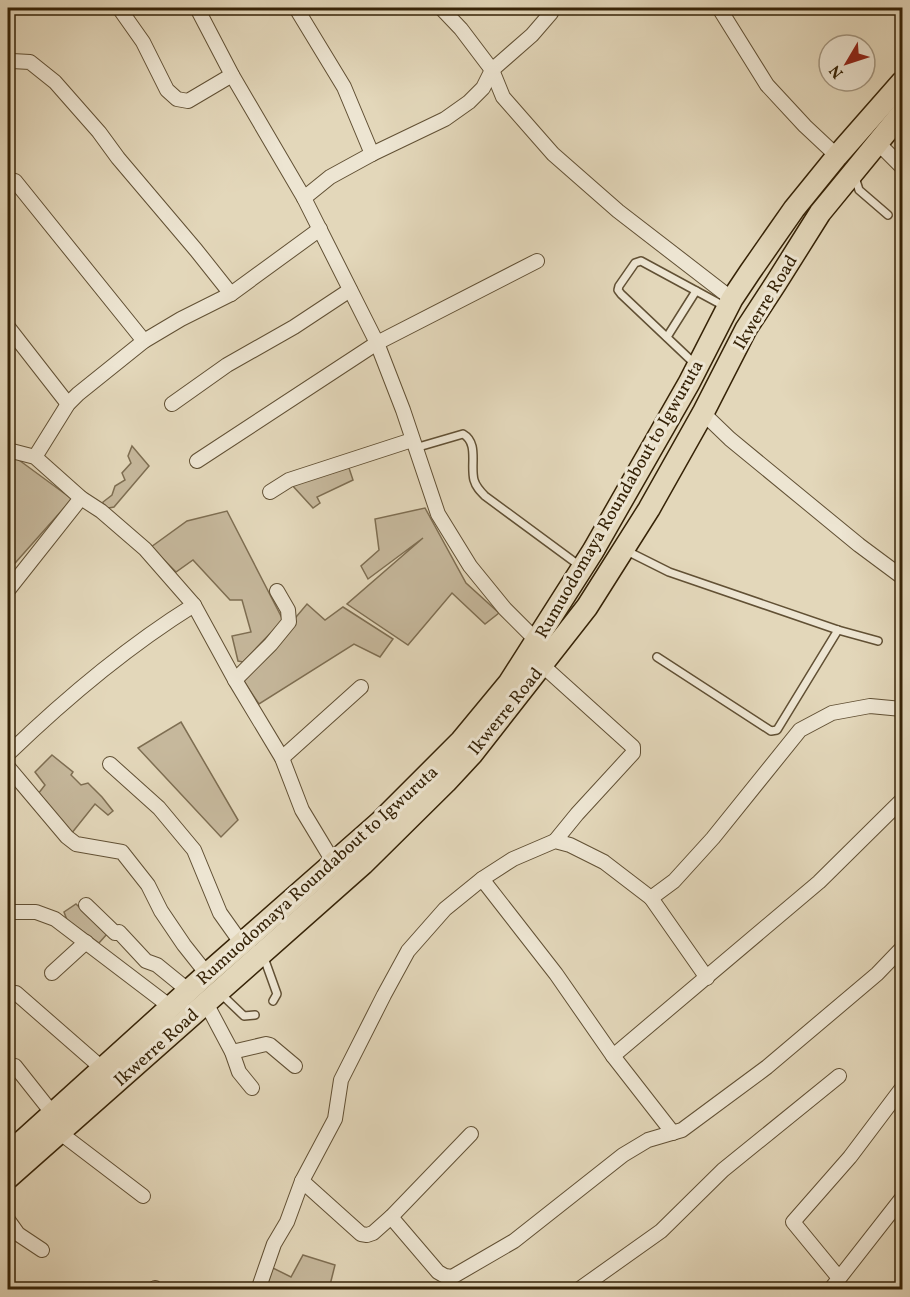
<svg xmlns="http://www.w3.org/2000/svg" width="910" height="1297" font-family="Vollkorn,serif">
<style>
.green{fill:#c6b89c;stroke:#7e6e52;stroke-width:1.5}
.lines{fill:none;stroke-linecap:round;stroke-linejoin:round}
.service-casing{stroke:#615034;stroke-width:10}
.minor-casing{stroke:#615034;stroke-width:16}
.primary-casing{stroke:#362307;stroke-width:24}
.service{stroke:#ede5d2;stroke-width:7}
.minor{stroke:#ede5d2;stroke-width:14}
.primary{stroke:#e3d7ba;stroke-width:21}
.labels{text-anchor:middle;stroke-width:6;stroke-linejoin:round;paint-order:stroke}
.street-label{font-size:18px;fill:#362307;stroke:#ede5d2}
</style>
<rect width="100%" height="100%" fill="#e3d7ba"/>
<filter id="stains"><feTurbulence type="fractalNoise" baseFrequency=".00333" numOctaves="4"/><feColorMatrix values="0 0 0 0 .2 0 0 0 0 .09 0 0 0 0 .02 0 0 0 .5 -.17"/></filter>
<radialGradient id="worn" r=".72"><stop offset=".6" stop-color="#630" stop-opacity="0"/><stop offset="1" stop-color="#630" stop-opacity=".3"/></radialGradient>
<g class="green">
<path d="M132 446 149 466 114 507 103 509V502L112 495 115 486 125 480 122 473 131 463 128 456Z"/>
<path d="M8 452 72 499 8 571Z"/>
<path d="M347 462 353 480 317 497 320 503 313 508 291 484Z"/>
<path d="M425 508 466 583 499 613 485 624 452 593 408 645 347 604 423 538 368 579 361 566 379 550 375 519Z"/>
<path d="M227 511 283 620 243 662 238 661 232 636 251 632 242 600H230L193 560 176 572 151 547 187 521Z"/>
<path d="M307 604 325 620 343 607 393 639 380 657 354 644 259 704 243 680Z"/>
<path d="M181 722 238 820 221 837 138 748Z"/>
<path d="M52 755 73 772 71 775 81 785 88 783 102 797 113 811 108 815 95 804 71 834 38 794 45 785 35 772Z"/>
<path d="M76 904 107 934 99 943 67 920 64 912Z"/>
<path d="M303 1255 335 1265 329 1289 259 1290 269 1266 291 1277Z"/>
</g>
<g class="lines">
<defs>
<g id="service">
<path d="M855 177 859 190 888 215"/>
<path d="M667 337 696 291"/>
<path d="M696 365 621 294 618 290 619 286 635 263 641 261 724 306"/>
<path d="M415 448 463 434C479 443 470 465 474 480 476 487 480 491 485 496L580 566"/>
<path d="M625 550 669 572 838 630 878 641"/>
<path d="M657 657 771 731 777 730 838 630"/>
<path d="M263 955 277 994 273 1001"/>
<path d="M221 994 244 1016 255 1015"/>
</g>
<g id="minor">
<path d="M119 8 143 42 167 90 177 99 188 101 232 75"/>
<path d="M197 8 232 75 304 198 377 343 403 410 438 514 470 566 505 609 536 640"/>
<path d="M296 8 344 87 372 154"/>
<path d="M441 8 461 29 492 70 503 97 553 154 618 211 732 299"/>
<path d="M719 8 767 85 805 126 837 156"/>
<path d="M8 63 12 61 30 62 55 82 99 132 118 158 196 250 231 294 181 319 144 341 78 394 68 404 35 457"/>
<path d="M877 142 902 167"/>
<path d="M15 181 144 341"/>
<path d="M304 198 330 177 372 154 445 119 469 102 483 88 492 70 532 35 551 13V8"/>
<path d="M231 294 320 229"/>
<path d="M8 327 68 404"/>
<path d="M172 404 227 365 294 327 350 290"/>
<path d="M703 413 730 439 859 545 902 577"/>
<path d="M8 450 35 457 81 498 101 511 145 549 194 605 235 680 282 758 302 810 334 863"/>
<path d="M197 461 377 343 537 261"/>
<path d="M270 492 289 480 412 440"/>
<path d="M9 589 81 498"/>
<path d="M542 665 633 747V753L577 814 555 841"/>
<path d="M235 680 271 644 289 622 288 610 277 591"/>
<path d="M8 754C66 698 125 648 194 605"/>
<path d="M282 758 361 687"/>
<path d="M110 764 159 808 194 850 220 913 242 944"/>
<path d="M8 767 67 837 76 844 122 852 148 885 161 911 184 945 207 974"/>
<path d="M482 879 556 974 613 1056 673 1133"/>
<path d="M651 898 707 978"/>
<path d="M86 905 115 933 119 932 146 961 157 965 189 991"/>
<path d="M8 912H36L55 919 172 1008"/>
<path d="M52 973 86 942"/>
<path d="M16 993 103 1069"/>
<path d="M206 1003 232 1052 239 1072 252 1088"/>
<path d="M232 1052 266 1044 270 1045 295 1066"/>
<path d="M613 1056 819 882 902 800"/>
<path d="M15 1066 53 1114"/>
<path d="M59 1132 143 1196"/>
<path d="M302 1181 361 1234 367 1235 373 1233 391 1217 471 1134"/>
<path d="M391 1217 438 1272 445 1276 452 1277 514 1241 623 1155 648 1140 682 1130 767 1067 877 974 902 948"/>
<path d="M8 1220 18 1234 42 1250"/>
<path d="M839 1278 793 1222 850 1157 902 1088"/>
<path d="M154 1290 155 1288"/>
<path d="M258 1290 274 1244 287 1222 302 1181 335 1119 341 1080 384 995 408 951 445 909 482 879 513 859 555 841 570 845 604 862 651 898 674 881 713 838 800 730 832 713 870 706 902 709"/>
<path d="M578 1290 661 1231 723 1170 839 1076"/>
<path d="M830 1290 902 1198"/>
</g>
<g id="primary">
<path d="M8 1154 207 974 380 822 461 741 509 683 593 551 689 383 732 299 750 272 794 209 837 156 902 82"/>
<path d="M8 1178 363 864 446 782 472 754 587 607 649 509 703 413 746 329 776 283 820 213 902 113"/>
</g>
</defs>
<use href="#service" class="service-casing"/>
<use href="#minor" class="minor-casing"/>
<use href="#primary" class="primary-casing"/>
<use href="#service" class="service"/>
<use href="#minor" class="minor"/>
<use href="#primary" class="primary"/>
</g>
<g class="labels">
<g class="street-label">
<text transform="translate(765 302) rotate(-59)" y="6">Ikwerre Road</text>
<text transform="translate(619 499) rotate(-60)" y="6">Rumuodomaya Roundabout to Igwuruta</text>
<text transform="translate(505 711) rotate(-51)" y="6">Ikwerre Road</text>
<text transform="translate(317 875) rotate(-42)" y="6">Rumuodomaya Roundabout to Igwuruta</text>
<text transform="translate(156 1047) rotate(-42)" y="6">Ikwerre Road</text>
</g>
</g>
<rect width="910" height="1297" fill="none" stroke="#e3d7ba" stroke-width="30"/>
<rect x="9" y="9" width="892" height="1279" fill="none" stroke="#362307" stroke-width="3"/>
<rect x="15" y="15" width="880" height="1267" fill="none" stroke="#362307" stroke-width="1.5"/>
<g transform="translate(847 63) rotate(231)"><circle r="28" fill="#ede5d2" stroke="#a49781" stroke-width="1.5"/>
<path d="M0-4.5L10 22L0 15L-10 22Z" fill="#8f2418"/>
<text y="-9" font-size="16" font-weight="bold" text-anchor="middle" fill="#362307">N</text>
</g>
<rect width="100%" height="100%" filter="url(#stains)"/>
<rect width="100%" height="100%" fill="url(#worn)"/>
</svg>
